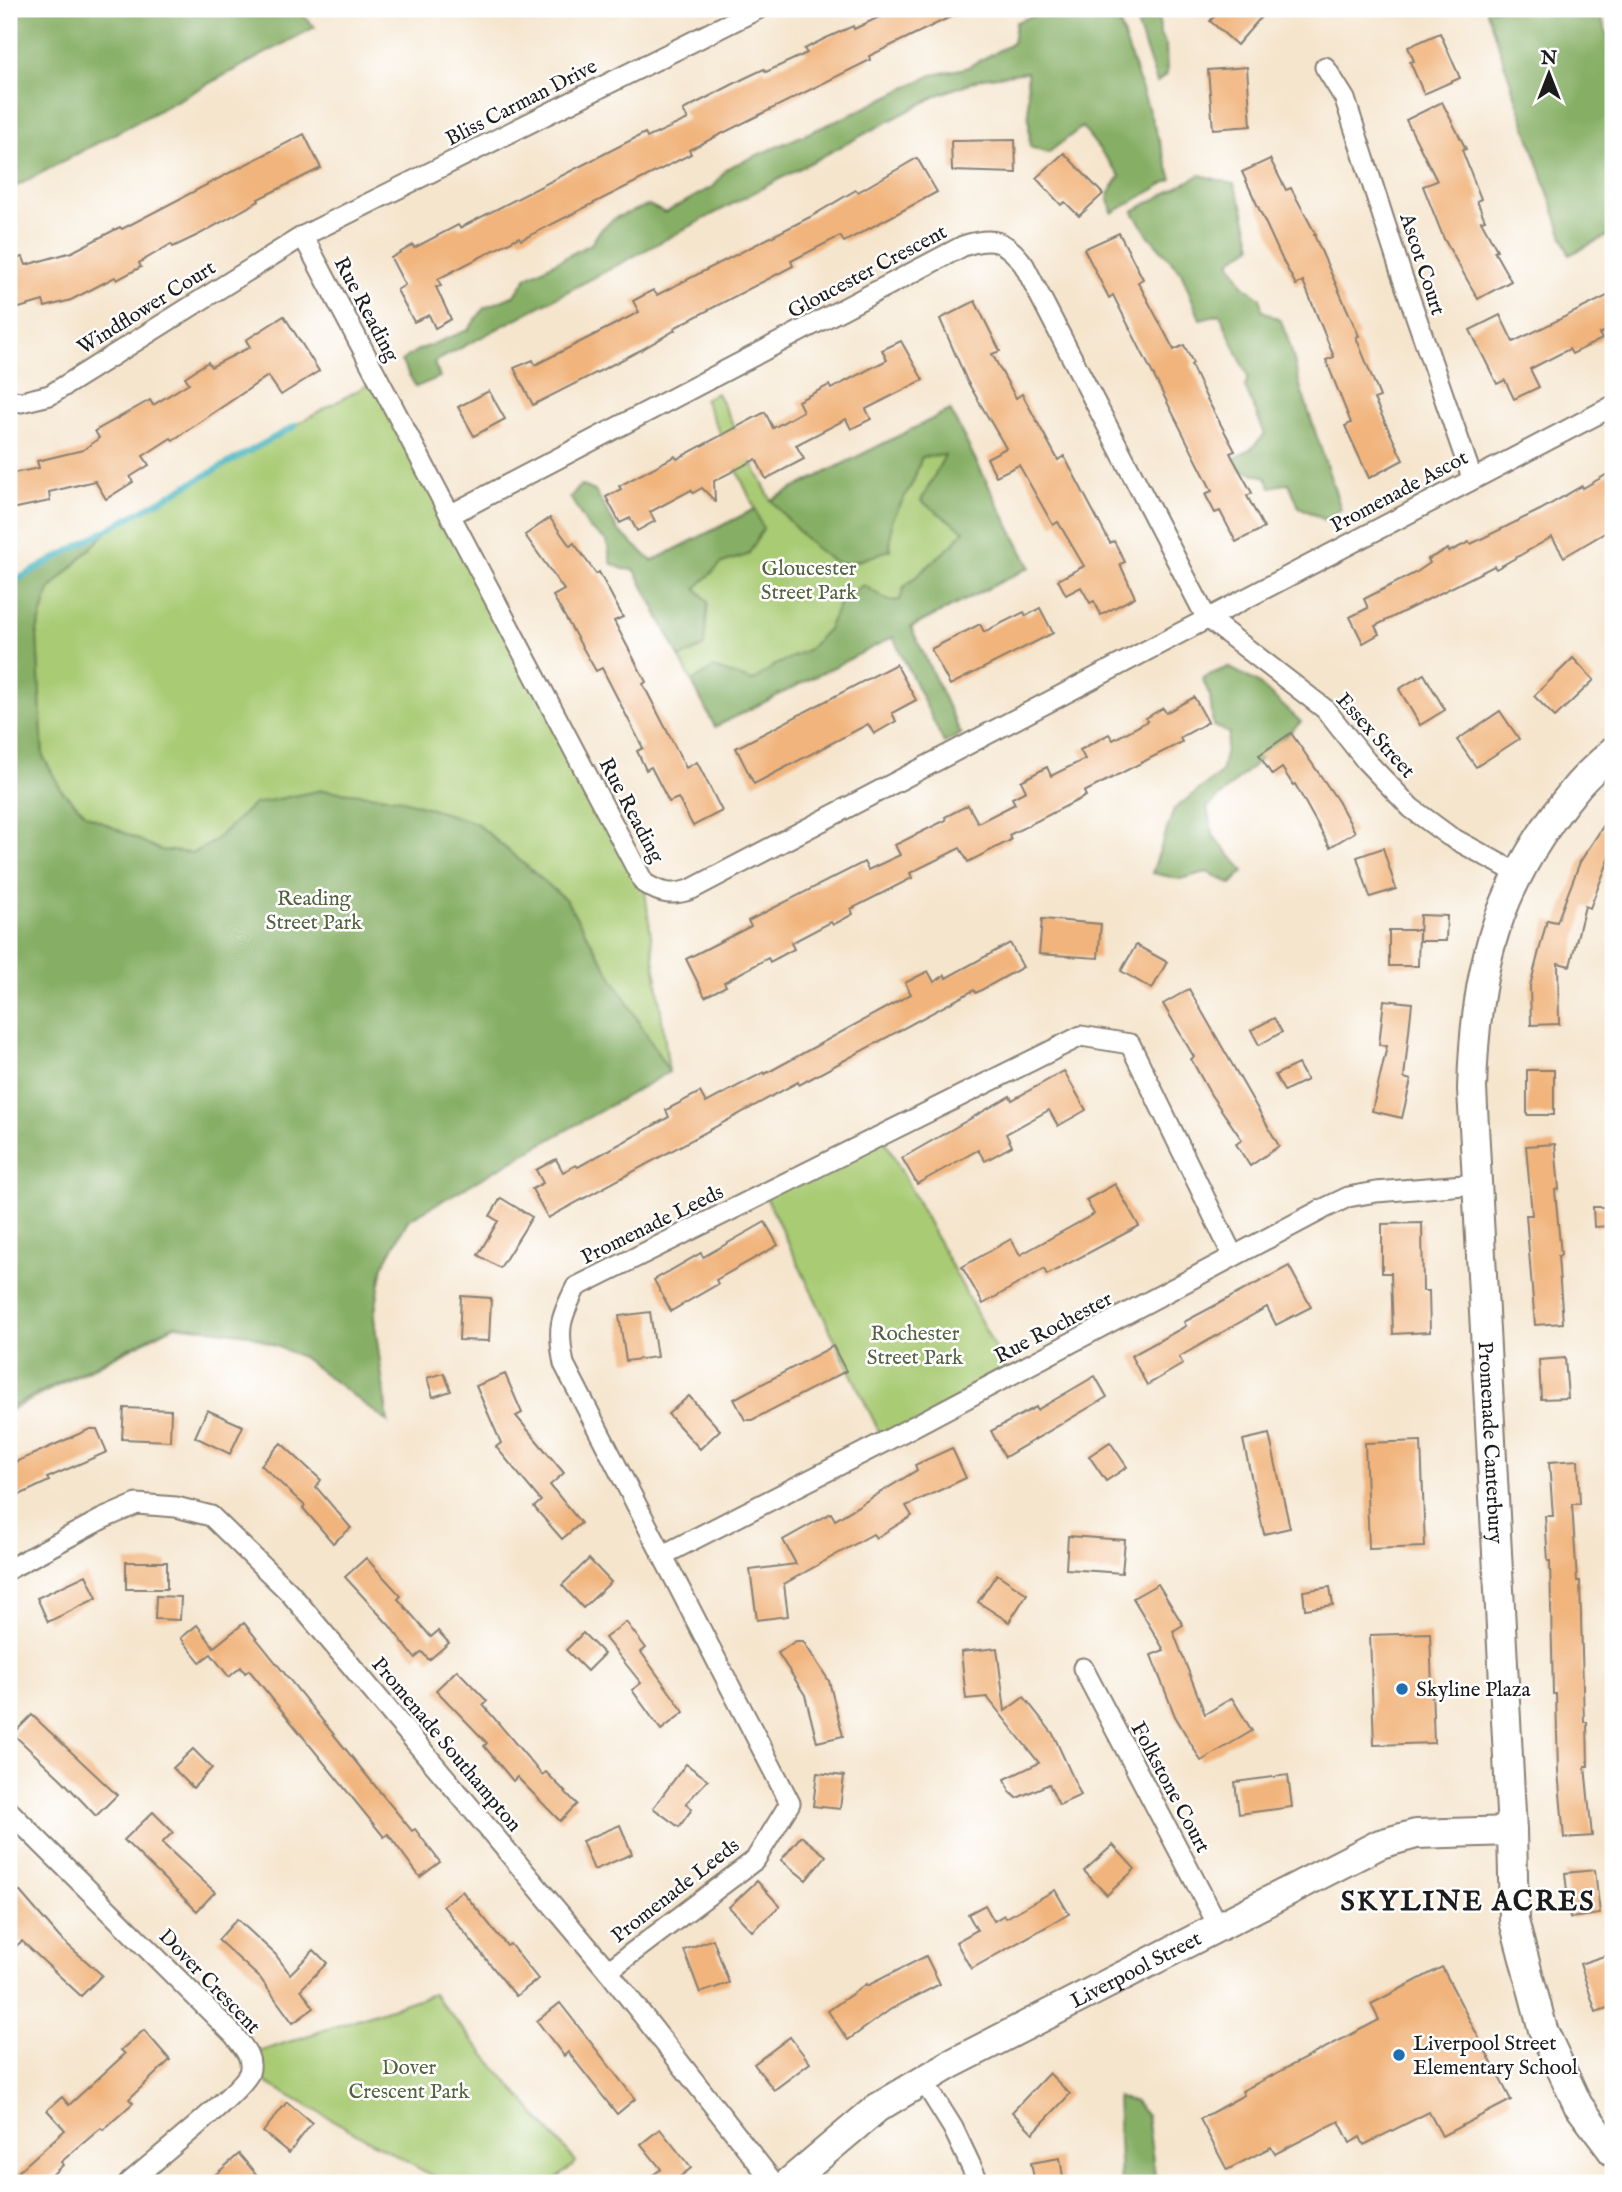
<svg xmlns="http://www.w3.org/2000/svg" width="1622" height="2192" font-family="'IM FELL English',serif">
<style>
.green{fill:#a9cb73;stroke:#627448;stroke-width:2}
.forest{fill:#86af65;stroke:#516640;stroke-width:2}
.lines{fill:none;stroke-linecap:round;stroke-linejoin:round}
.stream{stroke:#44b3bd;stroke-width:6}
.building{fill:#f1b47c}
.street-casing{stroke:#888074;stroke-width:23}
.secondary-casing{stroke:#888074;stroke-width:32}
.street{stroke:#fff;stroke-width:19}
.secondary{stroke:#fff;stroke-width:28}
.poi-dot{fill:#1f6fb2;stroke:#fff;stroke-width:2.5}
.labels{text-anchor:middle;stroke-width:5;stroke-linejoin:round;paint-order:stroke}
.street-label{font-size:21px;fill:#1c1c1c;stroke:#fff}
.park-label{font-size:21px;fill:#54623f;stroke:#fff}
.poi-label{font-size:21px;fill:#1c1c1c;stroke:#fff;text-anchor:start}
.district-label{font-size:28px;font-weight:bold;letter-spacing:2px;fill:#1c1c1c;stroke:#fff}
</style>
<rect width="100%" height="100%" fill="#fff"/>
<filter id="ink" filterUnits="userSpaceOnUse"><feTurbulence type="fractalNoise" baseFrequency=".0143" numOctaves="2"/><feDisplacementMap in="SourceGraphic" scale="14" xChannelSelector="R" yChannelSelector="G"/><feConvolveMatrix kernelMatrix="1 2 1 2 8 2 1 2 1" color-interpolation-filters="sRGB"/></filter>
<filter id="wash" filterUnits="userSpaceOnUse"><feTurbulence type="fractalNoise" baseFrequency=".00686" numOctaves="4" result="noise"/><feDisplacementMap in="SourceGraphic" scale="28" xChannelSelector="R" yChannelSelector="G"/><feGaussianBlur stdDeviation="1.57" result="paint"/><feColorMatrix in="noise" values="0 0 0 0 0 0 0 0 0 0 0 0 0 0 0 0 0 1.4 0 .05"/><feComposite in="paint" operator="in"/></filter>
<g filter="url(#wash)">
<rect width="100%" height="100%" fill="#f5e5cd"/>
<g class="green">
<path d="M378 379 644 883 669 1072 9 1411V584Z"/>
<path d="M717 393 771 500 950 410 1030 567 715 727 635 570 755 509 704 399Z"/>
<path d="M882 1135 1010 1376 884 1442 764 1193Z"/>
<path d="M433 1994 576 2162 552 2183H445L249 2073V2055Z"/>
</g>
<g class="forest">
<path d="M9 9H297L315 27 9 190Z"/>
<path d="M1053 9H1112L1118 19 1172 179 1112 213 1108 194 1120 176 1082 127 1048 153 1030 147 1027 72 983 78 938 95 440 359 434 363 440 377 416 387 401 361 416 351 468 330 484 308 515 295 527 277 591 244 601 229 617 217 649 205 665 213 714 186 727 168 848 116 932 75 966 68 1013 43 1016 22Z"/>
<path d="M1132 9H1164L1159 14 1160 35 1166 45 1167 74 1157 83Z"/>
<path d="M1486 9H1598L1613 49V233L1569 255Z"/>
<path d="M1200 175 1234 184 1243 208 1252 246 1230 261 1244 286 1260 298 1262 310 1281 321 1290 345 1301 389 1341 509 1325 520 1299 507 1289 483 1271 487 1265 477 1233 467 1228 462 1251 449 1265 434 1245 387 1248 377 1220 314 1200 319 1181 272 1148 235 1134 214 1133 211Z"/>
<path d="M950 410 1030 567 911 627 961 734 944 743 893 637 715 727 692 682 713 668 753 681 775 665 809 649 828 629 841 600 863 585 889 601 900 600 904 587 952 545 964 531 921 501 945 455 922 457 913 482 892 520 890 550C876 554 856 564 841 563 822 562 784 515 771 500Z"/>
<path d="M581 485 595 491 617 529 652 561 755 509 763 529 748 555 722 563 696 588 708 602 704 646 680 658 635 570 623 569 611 563 607 541 589 528 570 497Z"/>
<path d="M109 530 49 590 37 632 43 756 62 791 87 815 160 850 193 853 212 843 254 804 322 790 397 798 476 823 566 900 669 1072 408 1220 383 1266 374 1317 388 1422 302 1357 248 1334 175 1325 9 1408V627L18 579Z"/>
<path d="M1228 667 1257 682 1301 722 1207 808 1214 837 1244 871 1231 884 1207 872 1180 879 1152 873 1174 809 1221 773 1229 733 1213 726 1210 696 1202 678Z"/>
<path d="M1117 2097 1135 2102 1147 2116 1156 2183H1121Z"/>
</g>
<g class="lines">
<path class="stream" d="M9 584 295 426"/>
</g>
<g id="blocks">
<g class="building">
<path d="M896 9H967L869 56 870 60 689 150 691 154 521 240 519 237 438 279 441 286 436 287 451 319 435 328 429 315 414 322 397 290 405 285 391 258 413 245 414 248 458 225 460 228 645 133 647 138 688 119 683 110 745 78 764 69 766 72 807 53 804 49 824 39 853 26 854 29Z"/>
<path d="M1221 9H1268L1237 45 1210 21Z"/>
<path d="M1440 33 1460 78 1424 94 1410 62 1414 61 1408 47Z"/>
<path d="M1247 67 1251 126 1213 129 1208 70Z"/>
<path d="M1442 102 1466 149 1462 150 1481 199 1477 201 1485 220 1481 221 1497 250 1494 251 1511 281 1478 299 1444 239 1423 186 1437 181 1406 120Z"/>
<path d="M304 134 321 168 258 199 259 201 198 235 173 247 171 244 139 263 141 267 117 280 115 277 71 300 45 307 43 301 9 311V260L23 257 26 265 72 252 120 227 122 229Z"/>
<path d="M1015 140 1016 173 952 171 951 141Z"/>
<path d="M1064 153 1103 194 1079 216 1065 202 1061 205 1036 178Z"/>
<path d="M917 158 937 192 844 242 840 236 791 261 793 266 674 328 675 330 641 350 533 405 514 368 533 360 535 365 639 312 633 301 653 290 657 295 810 217 856 190 858 192Z"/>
<path d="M1270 159 1286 190 1291 188 1316 235H1314L1359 336 1356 337 1380 397 1374 399 1403 460 1369 478 1345 426 1351 423 1326 360 1334 357 1303 281 1296 285 1283 261 1242 172Z"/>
<path d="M1119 233 1143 279 1138 282 1174 350 1184 345 1193 363 1191 365 1205 395 1235 451 1230 453 1252 493 1247 496 1264 528 1236 542 1220 511 1215 513 1205 494 1212 491 1113 295 1109 298 1084 249Z"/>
<path d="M1613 293V328L1599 334 1602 339 1572 354 1569 349 1530 369 1539 387 1514 399 1505 380 1497 384 1470 330 1500 315 1513 342Z"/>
<path d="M975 301 1000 351 992 354 1016 398 1022 394 1058 460 1064 456 1110 543 1114 541 1125 562 1120 564 1135 597 1101 615 1094 601 1090 603 1081 587 1066 595 1058 580 1084 566 1058 522 1053 525 1019 465 996 476 987 458 1006 448 967 381 940 319Z"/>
<path d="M284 316 319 371 281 395 268 376 173 440 171 438 143 456 149 465 130 477 133 482 106 499 95 481 49 492 50 501 12 509 9 474 39 468 37 461 83 450 99 438 95 431 150 400 153 405 189 383 185 377 208 362 211 367 250 347 246 340Z"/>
<path d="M901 341 923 380 866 409 871 419 851 429 846 419 796 445 804 459 766 479 756 459 714 481 715 501 702 488 693 493 691 490 650 512 655 521 637 531 630 518 620 523 606 497 621 489 619 486 675 456 677 459 765 412 773 428 803 411 798 401 829 385 831 389 887 360 882 350Z"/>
<path d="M489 391 505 419 474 436 458 407Z"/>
<path d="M1613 471V528L1564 557 1552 537 1496 569 1494 566 1375 626 1379 634 1363 643 1350 617 1368 608 1364 599 1417 572 1430 563 1428 559 1448 549 1449 552 1469 542 1471 544 1540 510 1582 486 1583 488Z"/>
<path d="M550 518 570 546 574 543 596 574 599 572 623 617 614 621 646 682 643 684 686 768 697 762 722 811 693 826 678 798 669 802 651 767 646 770 637 751 643 748 602 668 596 671 553 596 564 590 525 535Z"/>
<path d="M1040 608 1053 633 950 685 931 649 980 624 984 632 1024 612 1026 616Z"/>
<path d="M1573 658 1594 680 1555 717 1534 696Z"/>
<path d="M896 664 916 700 892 713 896 721 874 734 868 724 754 784 736 748Z"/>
<path d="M1424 674 1445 710 1420 725 1399 689Z"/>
<path d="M1194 697 1208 722 1180 738 1182 742 1084 792 1086 796 1009 835 1011 840 968 862 960 848 910 873 912 878 851 909 853 914 833 925 831 922 791 943 794 949 770 962 768 958 724 982 726 986 705 997 686 959 751 926 748 921 864 862 868 870 900 855 895 845 946 820 945 817 968 805 978 823 1015 804 1012 798 1026 791 1021 781 1047 767 1051 776 1085 759 1080 750 1109 734 1113 740 1148 721 1146 718 1163 708 1166 713Z"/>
<path d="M1500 711 1519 739 1476 767 1457 740Z"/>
<path d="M1291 733 1338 801 1355 832 1330 847 1295 784 1293 785 1282 768 1272 775 1259 755Z"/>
<path d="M1613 811V849L1590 908 1585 906 1570 966 1558 963 1559 1024 1531 1025 1530 986 1547 920 1557 922 1580 862Z"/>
<path d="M1383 848 1396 889 1370 897 1357 857Z"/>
<path d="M1420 915 1447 916 1446 941H1419Z"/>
<path d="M1042 919 1101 924 1098 958 1039 954Z"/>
<path d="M1389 930H1419L1418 966H1389Z"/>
<path d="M1010 943 1023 967 976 993 974 990 799 1085 798 1082 548 1218 532 1189 543 1183 536 1170 556 1159 563 1172 576 1165 578 1167 669 1117 666 1110 700 1092 706 1103 764 1072 765 1074 911 994 905 983 928 971 934 982 945 975 946 978Z"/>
<path d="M1136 945 1167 962 1152 989 1121 971Z"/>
<path d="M1189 989 1279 1146 1250 1166 1236 1144 1242 1140 1211 1095 1191 1059 1194 1057 1163 1004Z"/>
<path d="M1384 1000 1412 1003 1404 1078 1411 1080 1402 1118 1372 1111 1387 1046 1379 1045Z"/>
<path d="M1274 1018 1282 1032 1259 1045 1251 1030Z"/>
<path d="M1298 1064 1307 1080 1284 1091 1275 1075Z"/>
<rect x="1527" y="1070" width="27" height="45"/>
<path d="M1064 1071 1086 1110 1058 1126 1049 1110 1006 1134 1012 1146 985 1161 978 1150 917 1184 902 1158 1010 1096 1012 1100Z"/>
<path d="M1555 1144 1559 1189 1555 1190 1561 1255 1558 1256 1563 1323 1535 1325 1526 1215H1532L1526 1146Z"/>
<path d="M1115 1184 1139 1226 1047 1275 1044 1269 983 1304 962 1267 1011 1239 1020 1255 1094 1214 1086 1200Z"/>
<path d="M501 1198 532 1217 500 1268 478 1255 498 1221 490 1216Z"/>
<path d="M1593 1207H1613V1226L1594 1227Z"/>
<path d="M765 1222 778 1245 716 1280 718 1284 671 1311 654 1280 701 1253 703 1257Z"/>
<path d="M1422 1223 1423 1291H1429L1430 1332 1393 1334 1391 1273H1382V1224Z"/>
<path d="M1289 1266 1311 1307 1276 1325 1267 1307 1179 1357 1183 1364 1147 1385 1131 1356 1186 1326 1184 1322Z"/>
<path d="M461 1296 491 1298 489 1341 459 1340Z"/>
<path d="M650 1312 657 1357 626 1361 619 1316Z"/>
<path d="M833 1346 846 1371 752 1420H745L734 1399Z"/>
<path d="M1565 1358 1568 1398 1541 1399 1539 1360Z"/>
<path d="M444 1373 451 1391 433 1397 427 1378Z"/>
<path d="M505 1374 522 1413 516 1416 564 1473 550 1485 581 1523 562 1539 534 1507 541 1501 496 1447 501 1443 476 1386Z"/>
<path d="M1095 1376 1107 1397 1005 1457 991 1431 1036 1407 1037 1410Z"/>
<path d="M689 1396 720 1430 700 1449 668 1414Z"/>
<path d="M124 1408 171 1410 170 1441 122 1439Z"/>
<path d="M207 1410 243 1426 230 1454 195 1437Z"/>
<path d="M90 1429H97L107 1452 47 1478 49 1481 9 1500V1465Z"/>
<path d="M1269 1434 1290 1528 1264 1534 1243 1440Z"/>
<path d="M1421 1441 1425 1547 1369 1549 1365 1443Z"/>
<path d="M1110 1442 1127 1467 1106 1481 1089 1456Z"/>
<path d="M281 1443 321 1480 316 1487 351 1528 333 1543 303 1508 305 1506 261 1465Z"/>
<path d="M952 1448 966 1478 906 1506 912 1516 876 1538 873 1534 784 1584 788 1616 757 1620 750 1570 796 1564 783 1540 831 1513 835 1520 917 1470 915 1465Z"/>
<path d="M1578 1460 1580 1504H1572L1577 1581H1580L1584 1722H1587L1588 1766H1585L1592 1836 1564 1838 1558 1771 1556 1694H1553L1550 1561H1548L1545 1516H1553L1549 1462Z"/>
<path d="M1068 1536 1125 1540 1122 1573 1066 1569Z"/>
<path d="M366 1558 401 1596 398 1599 431 1637 438 1631 449 1643 429 1660 422 1652 415 1658 389 1625 345 1577Z"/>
<path d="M589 1559 611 1582 583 1608 562 1585Z"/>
<rect x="126" y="1562" width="41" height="27"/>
<path d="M997 1574 1027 1594 1009 1622 978 1602Z"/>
<path d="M86 1575 97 1598 48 1622 37 1598Z"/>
<path d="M1158 1584 1183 1625 1173 1631 1205 1714 1232 1698 1252 1731 1201 1761 1175 1716 1151 1655 1164 1650 1133 1598Z"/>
<path d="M1330 1587 1333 1605 1305 1609 1303 1591Z"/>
<path d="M156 1596 181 1597 180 1620 155 1619Z"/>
<path d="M626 1622 646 1648 641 1652 684 1712 661 1730 632 1690 641 1683 605 1638Z"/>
<path d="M244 1623 376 1787 412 1831 415 1829 440 1862 420 1877 388 1834 384 1837 249 1670 245 1673 241 1667 229 1677 211 1654 200 1662 181 1638 197 1625 214 1647Z"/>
<path d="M583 1633 604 1654 587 1671 566 1650Z"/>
<path d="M1430 1633 1434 1743 1374 1745 1370 1635Z"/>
<path d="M796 1641H803L829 1681 843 1736 817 1742 805 1695 778 1653Z"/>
<path d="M997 1648 1005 1711 1024 1697 1053 1734 1081 1795 1059 1805 1049 1784 1017 1798 1010 1792 1005 1779 1039 1763 987 1697 966 1699 961 1652Z"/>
<path d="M457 1670 487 1701 483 1705 542 1775 546 1772 577 1804 560 1821 517 1777 513 1781 484 1746 487 1743 436 1690Z"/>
<path d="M32 1715 117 1795 96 1816 62 1780 13 1734Z"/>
<path d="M193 1749 212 1768 193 1788 173 1768Z"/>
<path d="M686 1764 708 1780 686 1803 692 1809 679 1827 653 1808Z"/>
<path d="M817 1773 844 1776 840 1809 813 1806Z"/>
<path d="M1288 1775 1292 1807 1239 1814 1235 1782Z"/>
<path d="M153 1812 173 1832 162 1843 215 1892 197 1911 124 1840Z"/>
<path d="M620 1825 632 1854 594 1870 582 1841Z"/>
<path d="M801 1836 826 1856 806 1880 781 1860Z"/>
<path d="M1113 1845 1135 1869 1107 1895 1084 1871Z"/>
<path d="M1595 1870 1600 1914 1570 1918 1565 1873Z"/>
<path d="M9 1879 60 1938 102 1975 81 1996 22 1941 9 1952Z"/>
<path d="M757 1881 780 1906 752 1931 729 1907Z"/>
<path d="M1055 1890 1069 1914 971 1969 956 1942 977 1930 968 1914 985 1905 994 1921 1004 1915 1006 1918Z"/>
<path d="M462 1891 507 1946 510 1944 538 1979 516 1996 443 1906Z"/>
<path d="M237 1919 275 1954 290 1974 314 1950 327 1963 301 1989 314 2008 293 2023 260 1978 218 1940Z"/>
<path d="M713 1939 729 1983 700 1993 684 1950Z"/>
<path d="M1610 1954 1613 1964V2006L1596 2012 1580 1964Z"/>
<path d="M926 1956 940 1984 891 2009 848 2040 828 2011 866 1984 867 1986Z"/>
<path d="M1442 1967 1511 2100 1442 2136 1429 2112 1364 2145 1360 2137 1350 2143 1339 2121 1275 2154 1271 2147 1227 2170 1200 2119 1244 2095 1242 2091 1379 2020 1371 2004Z"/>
<path d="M560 2003 635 2099 617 2114 568 2052 564 2056 537 2021Z"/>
<path d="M144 2030 170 2060 129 2099 133 2103 103 2130 101 2128 61 2162 63 2165 43 2183H9V2180L65 2130 47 2110 62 2097 69 2105 125 2054 121 2050Z"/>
<path d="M790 2037 810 2063 774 2090 754 2064Z"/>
<path d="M1049 2073 1070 2094 1033 2133 1012 2112Z"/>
<path d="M287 2102 312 2123 289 2153 263 2132Z"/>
<path d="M660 2129 691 2168 672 2183H642L661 2169 641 2144Z"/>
<path d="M239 2154 257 2175 247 2183H206Z"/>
<path d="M1060 2158 1064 2183H1035L1031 2163Z"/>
</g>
</g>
</g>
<g filter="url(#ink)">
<use href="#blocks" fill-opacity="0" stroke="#888074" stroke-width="2"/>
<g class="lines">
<defs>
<g id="street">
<path d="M1325 67 1345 99 1401 273 1472 478"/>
<path d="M303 236 644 883C661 894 673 896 692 889L1613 406"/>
<path d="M9 400 21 402 50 395 303 236 758 9"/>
<path d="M450 515 963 246C993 236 1006 240 1024 265L1206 617 1325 709 1366 761 1411 808 1449 836 1517 873"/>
<path d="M663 1555 884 1442 1323 1209 1348 1197 1376 1192 1477 1184"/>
<path d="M9 1569 102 1519 137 1504 176 1507 211 1516 290 1593 608 1971 774 2183"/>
<path d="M1083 1668 1219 1927"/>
<path d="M9 1811 234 2035C242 2046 254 2057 249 2073 242 2091 149 2165 129 2183"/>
<path d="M608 1971 755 1860 790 1803 564 1364C557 1328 560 1319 576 1287L1081 1036 1130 1044 1233 1256"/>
<path d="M923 2080 953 2128 979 2183"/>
</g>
<g id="secondary">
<path id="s1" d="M1613 751C1601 763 1586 775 1575 789 1497 884 1475 968 1472 1089L1512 1831 1514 1921 1543 2030 1578 2105 1613 2152"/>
<path id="s2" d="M788 2183 877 2108 951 2064 1380 1844 1416 1834 1512 1831"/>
</g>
</defs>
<use href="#street" class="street-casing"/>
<use href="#secondary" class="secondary-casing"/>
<use href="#street" class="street"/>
<use href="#secondary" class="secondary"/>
</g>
</g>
<g class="poi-dot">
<circle cx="1402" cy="1689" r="7"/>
<circle cx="1399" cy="2055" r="7"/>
</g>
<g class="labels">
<g class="street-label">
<text transform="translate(521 102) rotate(-27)" y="7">Bliss Carman Drive</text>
<text transform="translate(1423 264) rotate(72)" y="7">Ascot Court</text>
<text transform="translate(867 271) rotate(-28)" y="7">Gloucester Crescent</text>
<text transform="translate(146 307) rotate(-32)" y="7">Windflower Court</text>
<text transform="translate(367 309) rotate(62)" y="7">Rue Reading</text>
<text transform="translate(1399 491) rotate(-28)" y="7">Promenade Ascot</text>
<text transform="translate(1376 735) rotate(48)" y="7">Essex Street</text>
<text transform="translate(632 810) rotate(62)" y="7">Rue Reading</text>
<text transform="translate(652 1224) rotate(-26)" y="7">Promenade Leeds</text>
<text transform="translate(1053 1327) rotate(-28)" y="7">Rue Rochester</text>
<text dy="7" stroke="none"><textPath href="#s1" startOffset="732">Promenade Canterbury</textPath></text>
<text transform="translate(447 1744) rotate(50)" y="7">Promenade Southampton</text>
<text transform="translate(1171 1787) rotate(62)" y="7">Folkstone Court</text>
<text transform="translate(675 1890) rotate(-38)" y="7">Promenade Leeds</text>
<text dy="7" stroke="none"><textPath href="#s2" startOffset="410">Liverpool Street</textPath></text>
<text transform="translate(210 1981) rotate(46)" y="7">Dover Crescent</text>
</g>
<g class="park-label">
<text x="809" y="575">Gloucester<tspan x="809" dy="24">Street Park</tspan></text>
<text x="314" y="905">Reading<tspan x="314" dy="24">Street Park</tspan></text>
<text x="915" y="1340">Rochester<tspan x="915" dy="24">Street Park</tspan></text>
<text x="409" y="2074">Dover<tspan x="409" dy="24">Crescent Park</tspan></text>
</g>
<g class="poi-label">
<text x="1416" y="1696">Skyline Plaza</text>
<text x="1413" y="2050">Liverpool Street<tspan x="1413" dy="24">Elementary School</tspan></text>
</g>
<g class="district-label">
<text x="1468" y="1910">SKYLINE ACRES</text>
</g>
</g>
<rect width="1622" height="2192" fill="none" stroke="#fff" stroke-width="35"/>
<g transform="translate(1549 74)" stroke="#ffffff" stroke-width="5" paint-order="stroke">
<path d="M0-5L12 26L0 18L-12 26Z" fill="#1c1c1c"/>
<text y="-10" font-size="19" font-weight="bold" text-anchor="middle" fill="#1c1c1c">N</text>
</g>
</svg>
